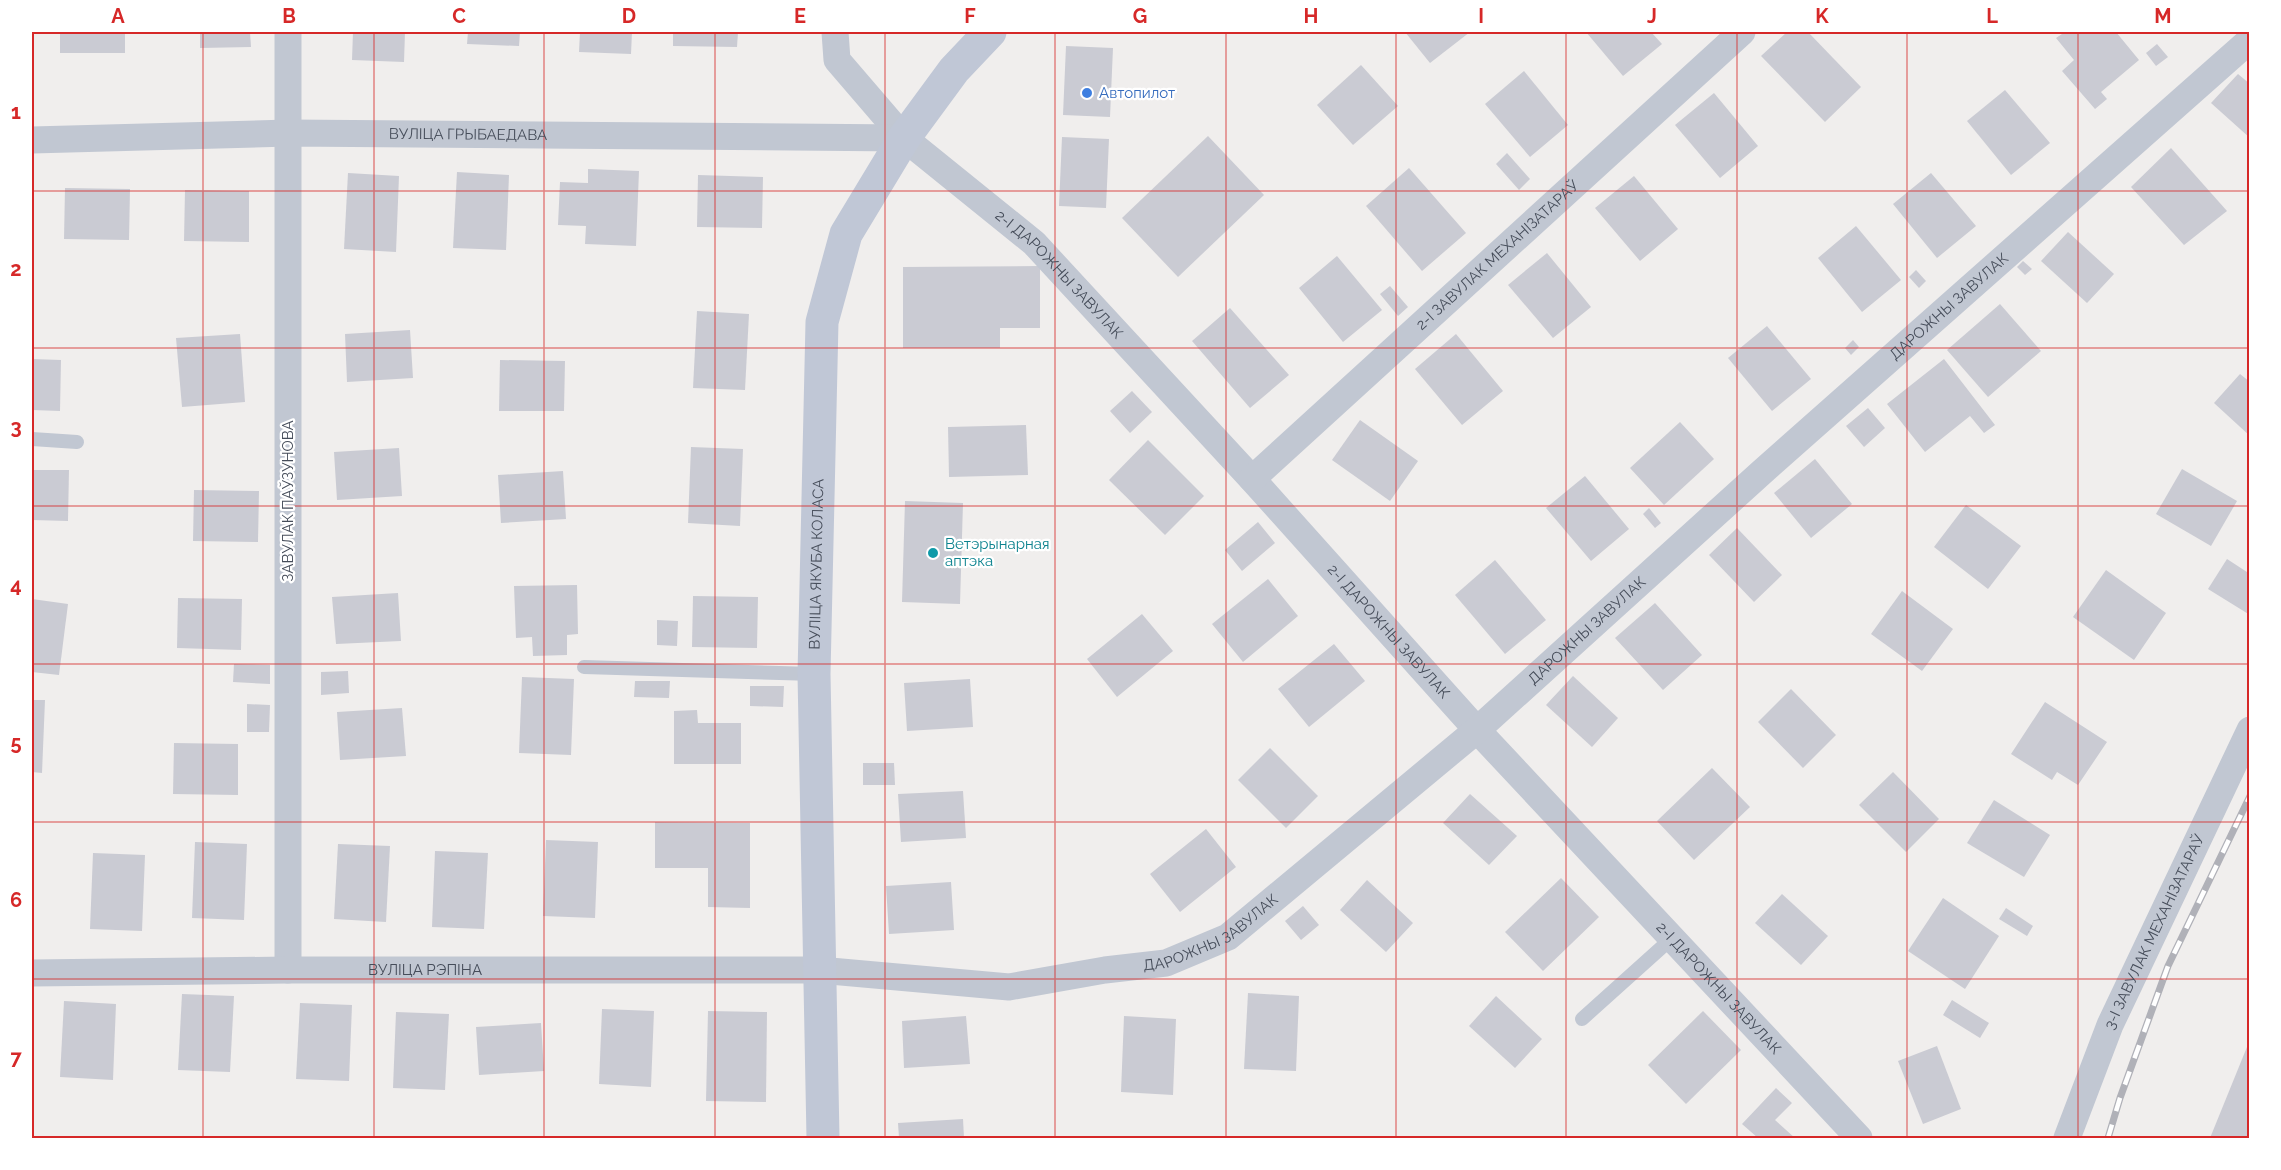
<svg xmlns="http://www.w3.org/2000/svg" width="2281" height="1170" font-family="Raleway,sans-serif">
<style>
.building{fill:#cacbd3}
.lines{fill:none;stroke-linecap:round;stroke-linejoin:round}
.service{stroke:#c1c7d2;stroke-width:14}
.minor{stroke:#c1c7d2;stroke-width:27}
.secondary{stroke:#c0c7d6;stroke-width:33}
.rail-casing{stroke:#b0b1b8;stroke-width:7}
.rail{stroke:#fff;stroke-width:4.5;stroke-dasharray:14;stroke-linecap:butt}
.grid{fill:none;stroke:#d62828;stroke-width:1.5;stroke-opacity:0.55}
.shop-dot{fill:#3f7fe0;stroke:#fff;stroke-width:2}
.culture-dot{fill:#0f9aa8;stroke:#fff;stroke-width:2}
.labels{text-anchor:middle;stroke-width:4.5;stroke-linejoin:round;paint-order:stroke}
.shop-label{font-size:15px;fill:#366cbe;stroke:#fff;text-anchor:start}
.street-label{font-size:15px;fill:#464d5a;stroke:#fff}
.culture-label{font-size:15px;fill:#0d838f;stroke:#fff;text-anchor:start}
.neatline{fill:none;stroke:#d62828;stroke-width:2}
.grid-label{font-size:20px;text-anchor:middle;font-weight:bold;fill:#d62828}
</style>
<rect width="100%" height="100%" fill="#f0eeed"/>
<g class="building">
<rect x="60" y="32" width="65" height="21"/>
<path d="M200 32H250L251 47 200 48Z"/>
<path d="M353 32H405L404 62 352 60Z"/>
<path d="M468 32H520L519 46 467 44Z"/>
<path d="M580 32H632L631 54 579 52Z"/>
<path d="M673 32H738L737 47 673 46Z"/>
<path d="M1405 32H1470L1430 63Z"/>
<path d="M1586 32H1651L1662 44 1623 76Z"/>
<path d="M1787 32H1808L1861 87 1825 122 1761 56Z"/>
<path d="M2065 32H2116L2139 60 2101 92 2107 99 2095 109 2062 71 2074 60 2056 38Z"/>
<path d="M2157 44 2168 57 2156 66 2146 53Z"/>
<path d="M1066 46 1113 48 1110 117 1063 115Z"/>
<path d="M1361 65 1398 106 1353 145 1317 105Z"/>
<path d="M1524 71 1568 125 1530 157 1485 104Z"/>
<path d="M2238 74 2250 84V138L2211 103Z"/>
<path d="M2005 90 2050 143 2011 175 1967 121Z"/>
<path d="M1714 93 1758 146 1720 178 1675 125Z"/>
<path d="M1208 136 1264 195 1178 277 1122 218Z"/>
<path d="M1062 137 1109 139 1106 208 1059 206Z"/>
<path d="M2171 148 2227 211 2184 245 2131 187Z"/>
<path d="M1507 153 1530 179 1519 190 1496 164Z"/>
<path d="M1409 168 1466 233 1422 271 1366 206Z"/>
<path d="M588 169 639 171 636 246 585 244 586 226 558 225 560 182 588 183Z"/>
<path d="M457 172 509 175 506 250 453 248Z"/>
<path d="M348 173 399 176 396 252 344 249Z"/>
<path d="M1931 173 1976 226 1937 258 1893 204Z"/>
<path d="M698 175 763 177 762 228 697 227Z"/>
<path d="M1634 176 1678 229 1640 261 1595 208Z"/>
<path d="M65 188 130 189 129 240 64 239Z"/>
<path d="M185 190 249 191V242L184 241Z"/>
<path d="M1856 226 1901 280 1862 312 1818 258Z"/>
<path d="M2068 232 2114 274 2087 303 2041 261Z"/>
<path d="M1547 253 1591 307 1553 338 1508 285Z"/>
<path d="M1337 256 1382 310 1343 342 1299 288Z"/>
<path d="M2023 261 2032 269 2025 275 2017 267Z"/>
<path d="M1040 266V328H1000V348H903V267Z"/>
<path d="M1916 270 1926 281 1919 288 1909 277Z"/>
<path d="M1390 286 1408 307 1398 316 1380 294Z"/>
<path d="M2000 304 2041 351 1988 397 1947 350Z"/>
<path d="M1230 308 1289 375 1250 408 1192 341Z"/>
<path d="M697 311 749 314 745 390 693 388Z"/>
<path d="M1767 326 1811 379 1772 411 1728 358Z"/>
<path d="M410 330 413 378 347 382 345 334Z"/>
<path d="M240 334 245 402 182 407 176 338Z"/>
<path d="M1456 334 1503 391 1462 425 1415 369Z"/>
<path d="M1853 340 1859 347 1851 355 1845 348Z"/>
<path d="M32 359 61 360 60 411 32 410Z"/>
<path d="M1944 359 1995 425 1984 433 1970 416 1925 452 1887 404Z"/>
<path d="M500 360 565 361 564 411H499Z"/>
<path d="M2240 374 2250 382V436L2214 403Z"/>
<path d="M1132 391 1152 412 1130 433 1110 411Z"/>
<path d="M1868 408 1885 428 1864 447 1846 426Z"/>
<path d="M1360 420 1418 461 1390 501 1332 460Z"/>
<path d="M1680 422 1714 459 1664 505 1630 468Z"/>
<path d="M1026 425 1028 475 949 477 948 427Z"/>
<path d="M1148 440 1204 496 1165 535 1109 480Z"/>
<path d="M691 447 743 449 740 526 688 523Z"/>
<path d="M399 448 402 496 337 500 334 452Z"/>
<path d="M1815 459 1852 504 1811 538 1774 493Z"/>
<path d="M2182 469 2237 501 2211 546 2156 514Z"/>
<path d="M32 470H69L68 521 32 520Z"/>
<path d="M563 471 566 519 501 523 498 475Z"/>
<path d="M1585 476 1629 529 1591 561 1546 508Z"/>
<path d="M194 490 259 491 258 542 193 541Z"/>
<path d="M905 501 963 503 960 604 902 602Z"/>
<path d="M1966 505 2021 546 1988 589 1934 547Z"/>
<path d="M1649 508 1661 523 1655 528 1643 514Z"/>
<path d="M1258 522 1275 543 1242 571 1225 550Z"/>
<path d="M1737 528 1782 575 1754 602 1709 555Z"/>
<path d="M2227 559 2250 574V615L2208 589Z"/>
<path d="M1495 560 1546 620 1505 654 1455 595Z"/>
<path d="M2106 570 2166 613 2134 660 2073 617Z"/>
<path d="M1268 579 1298 616 1243 662 1212 624Z"/>
<path d="M577 585 578 634 567 635V655L533 656 532 637 516 638 514 586Z"/>
<path d="M1902 591 1953 629 1922 671 1871 634Z"/>
<path d="M398 593 401 641 336 644 332 597Z"/>
<path d="M693 596 758 597 757 648 692 647Z"/>
<path d="M178 598 242 599 241 650 177 648Z"/>
<path d="M32 599 68 604 59 675 32 672Z"/>
<path d="M1655 603 1702 655 1663 690 1615 638Z"/>
<path d="M1142 614 1173 651 1117 697 1087 659Z"/>
<path d="M657 620 678 621 677 646 657 645Z"/>
<path d="M1334 644 1365 681 1309 727 1278 689Z"/>
<path d="M234 664 270 665V684L233 682Z"/>
<path d="M348 671 349 693 321 695V672Z"/>
<path d="M1573 676 1618 718 1592 747 1546 705Z"/>
<path d="M522 677 574 679 571 755 519 753Z"/>
<path d="M970 679 973 727 907 731 904 683Z"/>
<path d="M635 681H670L669 698 634 697Z"/>
<path d="M750 686H784L783 707 750 706Z"/>
<path d="M1791 689 1836 735 1803 768 1758 722Z"/>
<path d="M32 700H45L42 773 32 772Z"/>
<path d="M2045 702 2107 742 2078 785 2057 772 2052 780 2011 754Z"/>
<path d="M247 704 270 705 269 732H247Z"/>
<path d="M402 708 406 756 340 760 337 712Z"/>
<path d="M697 710 698 723H741V764H674V711Z"/>
<path d="M174 743 238 744V795L173 794Z"/>
<path d="M1270 748 1318 796 1286 828 1238 780Z"/>
<path d="M863 763H894L895 785H863Z"/>
<path d="M1712 768 1750 807 1694 860 1657 821Z"/>
<path d="M1893 772 1939 819 1906 852 1859 805Z"/>
<path d="M963 791 966 838 901 842 898 794Z"/>
<path d="M1470 794 1517 836 1489 865 1443 823Z"/>
<path d="M1994 800 2050 835 2024 877 1967 843Z"/>
<path d="M655 822 750 823V908L708 907V868H655Z"/>
<path d="M1206 829 1236 867 1180 912 1150 874Z"/>
<path d="M546 840 598 842 595 918 543 916Z"/>
<path d="M195 842 247 844 244 920 192 918Z"/>
<path d="M338 844 390 846 386 922 334 919Z"/>
<path d="M435 851 488 853 484 929 432 927Z"/>
<path d="M93 853 145 855 142 931 90 929Z"/>
<path d="M1561 878 1599 917 1543 971 1505 932Z"/>
<path d="M1367 880 1413 923 1386 952 1340 910Z"/>
<path d="M951 882 954 930 889 934 886 886Z"/>
<path d="M1782 894 1828 936 1801 965 1755 923Z"/>
<path d="M1943 898 1999 936 1965 989 1908 951Z"/>
<path d="M1303 906 1319 925 1301 940 1285 921Z"/>
<path d="M2006 908 2033 926 2027 936 1999 919Z"/>
<path d="M1248 993 1299 996 1296 1071 1244 1069Z"/>
<path d="M182 994 234 996 230 1072 178 1070Z"/>
<path d="M1496 996 1542 1039 1515 1068 1469 1026Z"/>
<path d="M1952 1000 1989 1023 1980 1038 1943 1015Z"/>
<path d="M64 1001 116 1004 113 1080 60 1077Z"/>
<path d="M300 1003 352 1005 349 1081 296 1079Z"/>
<path d="M602 1009 654 1011 651 1087 599 1084Z"/>
<path d="M708 1011 767 1012 766 1102 706 1101Z"/>
<path d="M1703 1011 1741 1050 1686 1104 1648 1065Z"/>
<path d="M396 1012 449 1014 445 1090 393 1088Z"/>
<path d="M966 1016 970 1064 904 1068 902 1021Z"/>
<path d="M1124 1016 1176 1019 1173 1095 1121 1092Z"/>
<path d="M541 1023 544 1071 479 1075 476 1027Z"/>
<path d="M2249 1042 2250 1138H2210Z"/>
<path d="M1937 1046 1961 1109 1923 1124 1898 1061Z"/>
<path d="M1776 1088 1792 1103 1775 1120 1795 1138H1758L1742 1124Z"/>
<path d="M963 1119 964 1138H899L898 1123Z"/>
</g>
<g class="lines">
<g class="service">
<path d="M32 439 77 442"/>
<path d="M584 667 814 674"/>
<path d="M1582 1019 1671 939"/>
</g>
<g class="minor">
<path id="s1" d="M835 32 837 60 904 138 1034 243 1252 479 1477 730 1859 1138"/>
<path id="s2" d="M32 140 289 133 904 138"/>
<path id="s3" d="M1252 479 1742 32"/>
<path d="M288 970V32"/>
<path id="s4" d="M32 973 288 970H819L1009 987 1105 970 1166 963 1228 937 1477 730 1762 472 2250 40"/>
<path id="s5" d="M2067 1138 2110 1025 2250 730"/>
</g>
<path class="secondary" id="s6" d="M823 1138 814 674 822 322 846 234 904 138 954 70 990 32"/>
<defs>
<path id="rail" d="M2108 1138 2120 1098 2168 966 2250 796"/>
</defs>
<use href="#rail" class="rail-casing"/>
<use href="#rail" class="rail"/>
</g>
<path class="grid" d="M203 32V1138M374 32V1138M544 32V1138M715 32V1138M885 32V1138M1055 32V1138M1226 32V1138M1396 32V1138M1566 32V1138M1737 32V1138M1907 32V1138M2078 32V1138M32 191H2250M32 348H2250M32 506H2250M32 664H2250M32 822H2250M32 979H2250"/>
<circle class="shop-dot" cx="1087" cy="93" r="6"/>
<circle class="culture-dot" cx="933" cy="553" r="6"/>
<g class="labels">
<g class="shop-label">
<text x="1099" y="98">Автопилот</text>
</g>
<g class="street-label">
<text dy="5" stroke="none"><textPath href="#s2" startOffset="436">ВУЛІЦА ГРЫБАЕДАВА</textPath></text>
<text dy="5" stroke="none"><textPath href="#s3" startOffset="332">2-І ЗАВУЛАК МЕХАНІЗАТАРАЎ</textPath></text>
<text dy="5" stroke="none"><textPath href="#s1" startOffset="338">2-І ДАРОЖНЫ ЗАВУЛАК</textPath></text>
<text dy="5" stroke="none"><textPath href="#s4" startOffset="2162">ДАРОЖНЫ ЗАВУЛАК</textPath></text>
<text transform="translate(288 501) rotate(-90)" y="5">ЗАВУЛАК ПАЎЗУНОВА</text>
<text dy="5" stroke="none"><textPath href="#s6" startOffset="574">ВУЛІЦА ЯКУБА КОЛАСА</textPath></text>
<text dy="5" stroke="none"><textPath href="#s1" startOffset="824">2-І ДАРОЖНЫ ЗАВУЛАК</textPath></text>
<text dy="5" stroke="none"><textPath href="#s4" startOffset="1676">ДАРОЖНЫ ЗАВУЛАК</textPath></text>
<text dy="5" stroke="none"><textPath href="#s4" startOffset="1190">ДАРОЖНЫ ЗАВУЛАК</textPath></text>
<text dy="5" stroke="none"><textPath href="#s5" startOffset="224">3-І ЗАВУЛАК МЕХАНІЗАТАРАЎ</textPath></text>
<text dy="5" stroke="none"><textPath href="#s4" startOffset="393">ВУЛІЦА РЭПІНА</textPath></text>
<text dy="5" stroke="none"><textPath href="#s1" startOffset="1310">2-І ДАРОЖНЫ ЗАВУЛАК</textPath></text>
</g>
<g class="culture-label">
<text x="945" y="549">Ветэрынарная<tspan x="945" dy="17">аптэка</tspan></text>
</g>
</g>
<rect width="2281" height="1170" fill="none" stroke="#ffffff" stroke-width="66"/>
<rect x="33" y="33" width="2215" height="1104" class="neatline"/>
<g class="grid-label">
<text x="118" y="23">A</text>
<text x="289" y="23">B</text>
<text x="459" y="23">C</text>
<text x="629" y="23">D</text>
<text x="800" y="23">E</text>
<text x="970" y="23">F</text>
<text x="1140" y="23">G</text>
<text x="1311" y="23">H</text>
<text x="1481" y="23">I</text>
<text x="1652" y="23">J</text>
<text x="1822" y="23">K</text>
<text x="1992" y="23">L</text>
<text x="2163" y="23">M</text>
<text x="16" y="119">1</text>
<text x="16" y="276">2</text>
<text x="16" y="434">3</text>
<text x="16" y="592">4</text>
<text x="16" y="750">5</text>
<text x="16" y="907">6</text>
<text x="16" y="1065">7</text>
</g>
</svg>
